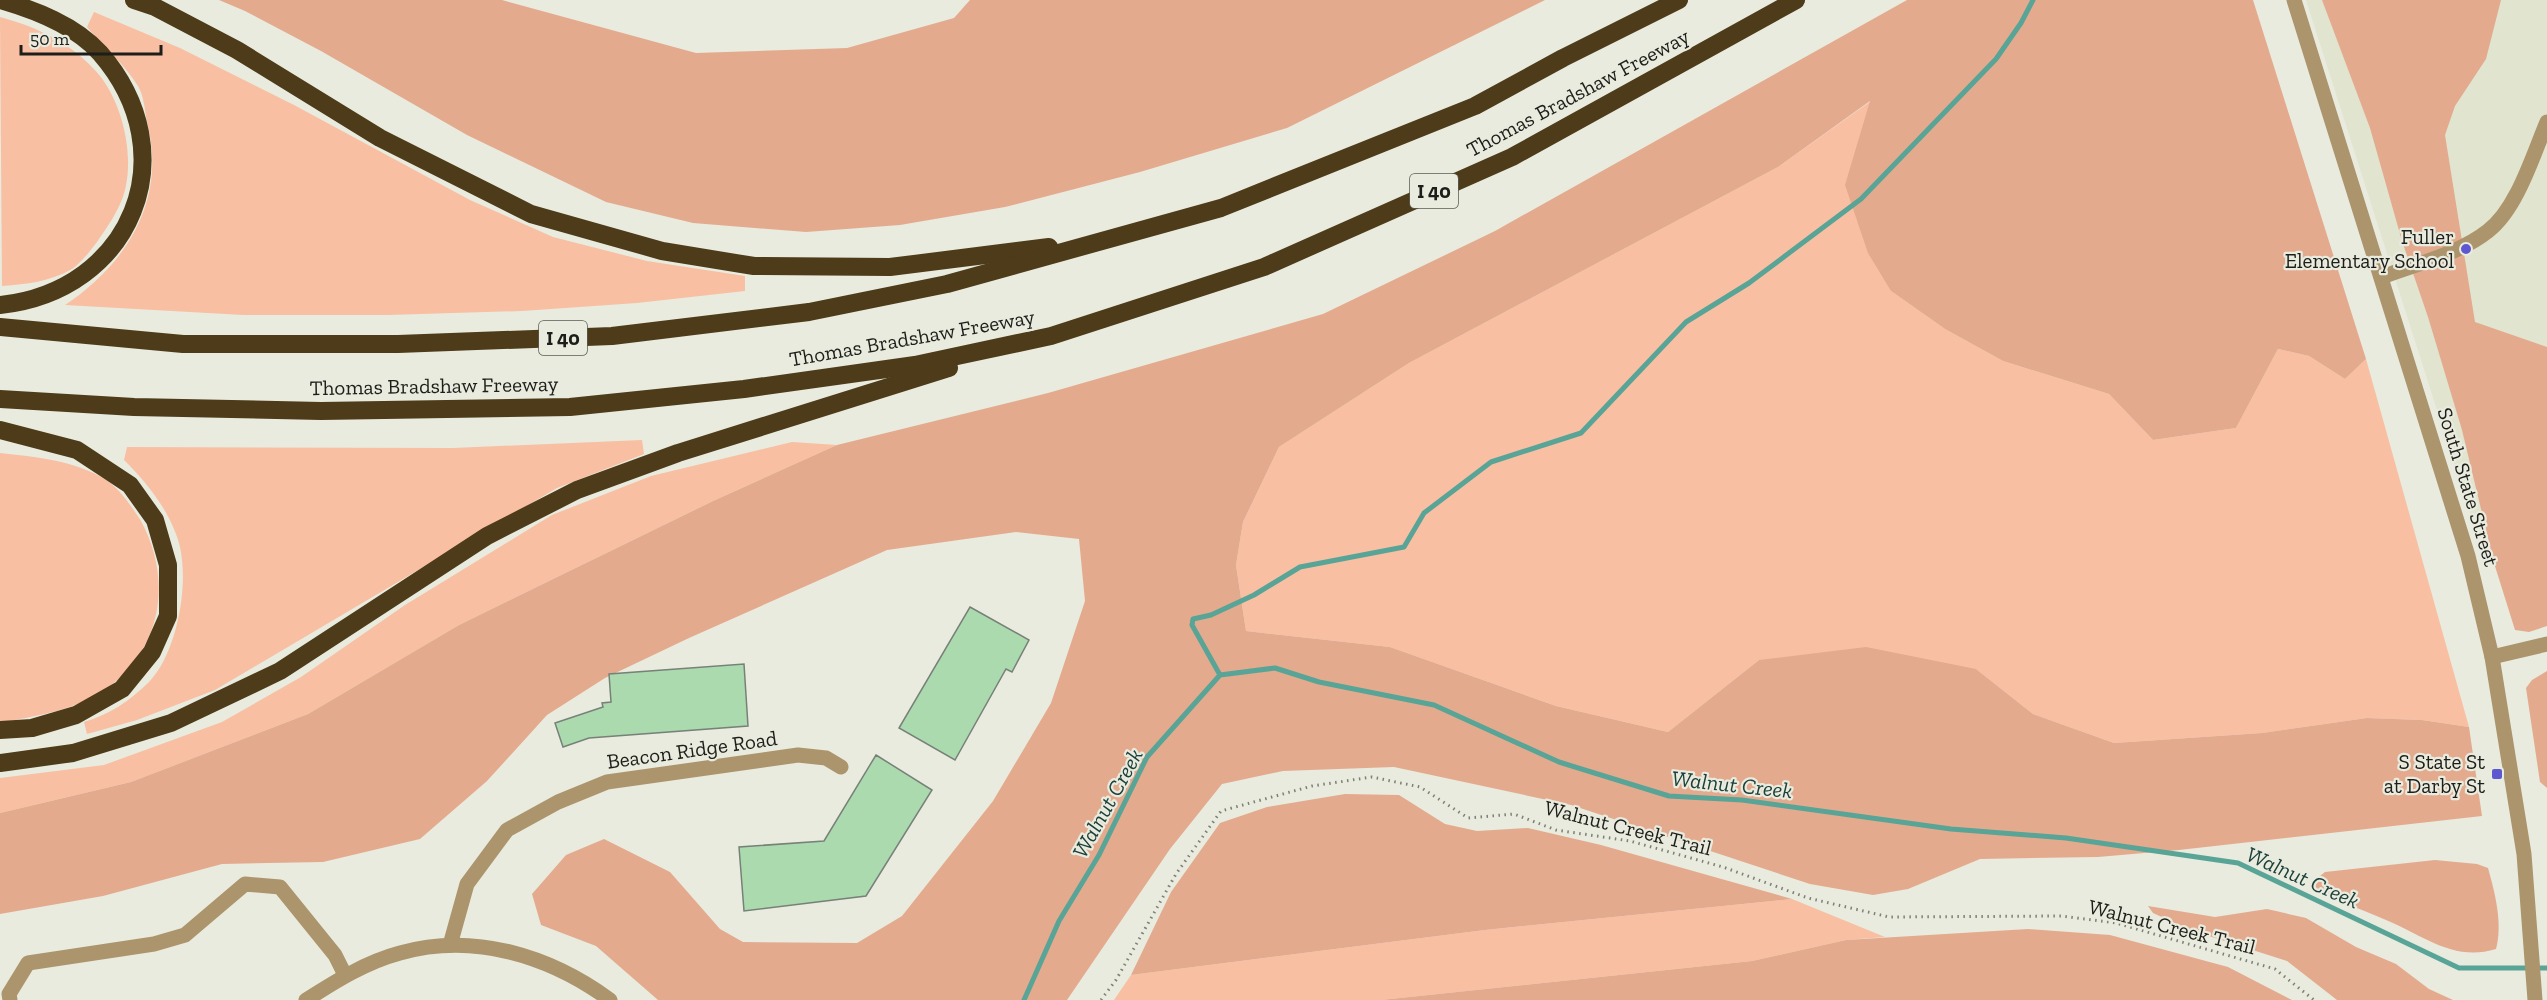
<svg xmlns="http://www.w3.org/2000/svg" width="2547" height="1000" font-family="'Zilla Slab',serif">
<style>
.built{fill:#e1e4cf}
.green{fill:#f8bfa3}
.forest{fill:#e4aa8e}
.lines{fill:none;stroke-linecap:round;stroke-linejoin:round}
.stream{stroke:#58a496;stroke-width:5}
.building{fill:#aadaae;stroke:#788178;stroke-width:1.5}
.path{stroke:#7e8077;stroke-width:3;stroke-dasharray:1.5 4.5;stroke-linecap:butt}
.minor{stroke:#ac946c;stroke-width:15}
.highway{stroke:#4d3b19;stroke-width:18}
.poi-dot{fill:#5e58d0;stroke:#e9ebde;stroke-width:2}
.labels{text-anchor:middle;stroke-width:4.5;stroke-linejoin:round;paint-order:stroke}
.shield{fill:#e9ebde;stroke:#5a5c54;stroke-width:1.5}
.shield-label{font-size:20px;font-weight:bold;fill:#1d1e19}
.street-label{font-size:21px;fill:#1d1e19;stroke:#e9ebde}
.poi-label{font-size:21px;fill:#1d1e19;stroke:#e9ebde;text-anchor:end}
.water-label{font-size:22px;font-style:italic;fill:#1c403a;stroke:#e9ebde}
</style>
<rect width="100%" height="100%" fill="#e9ebde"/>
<path class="built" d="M2306 0H2547V497L2476 532Z"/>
<g class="green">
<path d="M94 12 180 48 294 105 470 200 553 237 647 261 745 276V291L637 303 522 311 388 315H243L65 305C128 263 167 199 147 122 145 111 144 96 138 86 125 65 103 46 87 27Z"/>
<path d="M0 17C38 27 75 45 100 76 122 104 133 151 126 185 123 205 108 226 97 242 90 251 81 263 72 269 49 282 27 284 2 286Z"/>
<path d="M1871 101 1891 291 1945 329 2003 361 2109 394 2153 440 2236 428 2278 349 2309 356 2345 379 2366 359 2469 727 2422 720 2367 718 2262 733 2114 743 2033 714 1976 669 1759 660 1668 732 1556 706 1390 647 1246 631 1236 565 1243 522 1279 447 1409 363 1778 167Z"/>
<path d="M642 440 644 454 557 488 215 690 137 720 87 734 84 722C109 715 131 700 149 682 179 651 192 573 176 534 165 505 146 482 124 460L127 447 453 448Z"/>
<path d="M792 442 837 445 713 501 459 625 308 714 131 782 0 813V778L104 765 222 722 301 677 405 605 552 515 651 476Z"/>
<path d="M0 453C35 457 75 460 106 480 120 489 132 507 141 521 174 582 161 655 100 693 72 710 41 715 9 721H0Z"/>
<path d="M1792 899 1885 937 1846 940 1752 961 1381 1000H1114L1131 975 1485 930Z"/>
</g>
<g class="forest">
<path d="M219 0H502L696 53 847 48 954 18 970 0H1545L1287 128 1140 172 1005 207 900 225 806 232 693 223 606 202 467 135 321 51 245 11Z"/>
<path d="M1907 0H2253L2366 359 2345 379 2309 356 2278 349 2236 428 2153 440 2109 394 2003 361 1945 329 1891 291 1868 253 1845 185 1870 101 1778 167 1409 363 1279 447 1243 522 1236 565 1246 631 1390 647 1556 706 1668 732 1759 660 1866 647 1976 669 2033 714 2114 743 2262 733 2367 718 2422 720 2469 727 2482 816 2179 850 2098 857 1980 859 1908 889 1873 895 1810 884 1571 805 1394 767 1283 771 1222 784 1170 849 1067 1000H658L596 946 541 925 532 894 566 855 604 839 670 872 720 929 743 942 857 943 902 916 993 801 1051 703 1085 601 1079 539 1016 532 887 550 689 638 605 678 547 715 487 781 420 839 323 862 222 864 103 896 0 914V813L131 782 308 714 459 625 713 501 837 445 1048 393 1323 314 1495 231Z"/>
<path d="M2322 0H2501L2486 59 2455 106 2445 135 2475 322 2547 347V626L2529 632 2515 630 2494 563 2462 430 2428 317 2402 241 2370 128Z"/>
<path d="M2547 671V788L2540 782 2526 688 2532 680Z"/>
<path d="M1345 794 1399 795 1445 824 1477 831 1528 828 1601 845 1792 899 1485 930 1131 975 1171 892 1220 823 1267 807Z"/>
<path d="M2435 860 2477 864 2488 868C2495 893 2503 924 2496 949 2454 962 2424 936 2386 920 2363 910 2340 901 2316 892L2315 880 2325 872Z"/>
<path d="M2148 906 2215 917 2267 909 2306 918 2356 947 2396 964 2429 989 2453 1000H2337L2287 961 2190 930 2153 913Z"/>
<path d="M2028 929 2110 935 2228 967 2292 1000H1381L1752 961 1846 940Z"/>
</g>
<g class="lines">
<g class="stream">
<path d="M1220 675 1192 625 1193 619 1211 615 1254 595 1300 567 1404 547 1424 513 1491 462 1581 433 1686 322 1749 283 1861 199 1996 59 2021 23 2033 0"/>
<path d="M1024 1000 1059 921 1099 855 1147 757 1220 675 1275 668 1319 682 1434 705 1559 762 1669 796 1742 800 1951 829 2066 838 2238 863 2459 968H2547"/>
</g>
</g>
<g class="building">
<path d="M970 607 1029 640 1012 672 1006 669 955 760 899 728Z"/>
<path d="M744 664 748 726 589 738 563 747 555 723 603 707 602 703 611 702 609 674Z"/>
<path d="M876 755 932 790 866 896 744 911 739 847 824 841Z"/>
</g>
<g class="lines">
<path class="path" d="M1101 1000 1116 980 1176 874 1221 811 1312 786 1372 777 1420 787 1468 818 1514 814 1556 830 1630 841 1723 867 1808 898 1889 917 2061 916 2116 923 2275 969 2314 1000"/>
<g class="minor">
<path d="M2294 0 2468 556 2492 657 2524 854 2535 1000"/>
<path d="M2382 277C2416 264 2459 254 2488 231 2517 209 2533 155 2547 122"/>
<path d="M2492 657 2547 644"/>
<path d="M450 945 467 884 507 830 558 802 607 782 798 755 826 758 841 767"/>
<path d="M10 1000 9 994 28 963 154 944 185 935 245 884 280 887 335 955 345 975"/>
<path d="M306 1000C336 981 366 962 400 953 474 932 550 956 610 1000"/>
</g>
<g class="highway">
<path d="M0 0C35 10 75 25 100 53 188 154 132 291 0 305"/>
<path d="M134 0 155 7 237 50 380 138 531 214 662 251 754 266 890 267 1049 247"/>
<path d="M0 327 183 344H398L612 336 809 312 947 284 1221 208 1475 106 1563 58 1679 0"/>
<path d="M0 399 134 407 321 411 570 407 744 389 915 365 1051 336 1264 267 1512 157 1796 0"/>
<path d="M0 430 77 450 130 485 155 520 168 565V616L152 652 122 689 76 715 32 728 0 730"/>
<path d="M0 763 73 753 171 723 280 671 487 536 577 490 678 453 949 368"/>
</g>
</g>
<g class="poi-dot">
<circle cx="2466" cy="249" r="6"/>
<rect x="2491" y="768" width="12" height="12" rx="3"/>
</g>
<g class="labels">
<g class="shield">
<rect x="1410" y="174" width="48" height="34" rx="4.5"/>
<rect x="539" y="321" width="48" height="34" rx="4.5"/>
</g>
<g class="shield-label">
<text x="1434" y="198">I 40</text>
<text x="563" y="345">I 40</text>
</g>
<g class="street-label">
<text transform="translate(1578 93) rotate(-28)" y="7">Thomas Bradshaw Freeway</text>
<text transform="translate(912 338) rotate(-10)" y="7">Thomas Bradshaw Freeway</text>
<text transform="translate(434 386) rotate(-1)" y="7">Thomas Bradshaw Freeway</text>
<text transform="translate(2468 487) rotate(73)" y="7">South State Street</text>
<text transform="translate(692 750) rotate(-8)" y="7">Beacon Ridge Road</text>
<text transform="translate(1628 828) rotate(14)" y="7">Walnut Creek Trail</text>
<text transform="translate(2172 927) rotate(14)" y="7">Walnut Creek Trail</text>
</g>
<g class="poi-label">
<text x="2454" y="244">Fuller<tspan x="2454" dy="24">Elementary School</tspan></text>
<text x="2485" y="769">S State St<tspan x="2485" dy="24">at Darby St</tspan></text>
</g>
<g class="water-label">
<text transform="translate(1732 784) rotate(6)" y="8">Walnut Creek</text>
<text transform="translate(1107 803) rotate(-61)" y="8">Walnut Creek</text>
<text transform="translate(2303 877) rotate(24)" y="8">Walnut Creek</text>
</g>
</g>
<path d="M21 45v9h140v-9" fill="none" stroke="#1d1e19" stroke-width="3"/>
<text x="30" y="45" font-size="18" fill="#1d1e19" stroke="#e9ebde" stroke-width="4.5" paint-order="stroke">50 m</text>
</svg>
